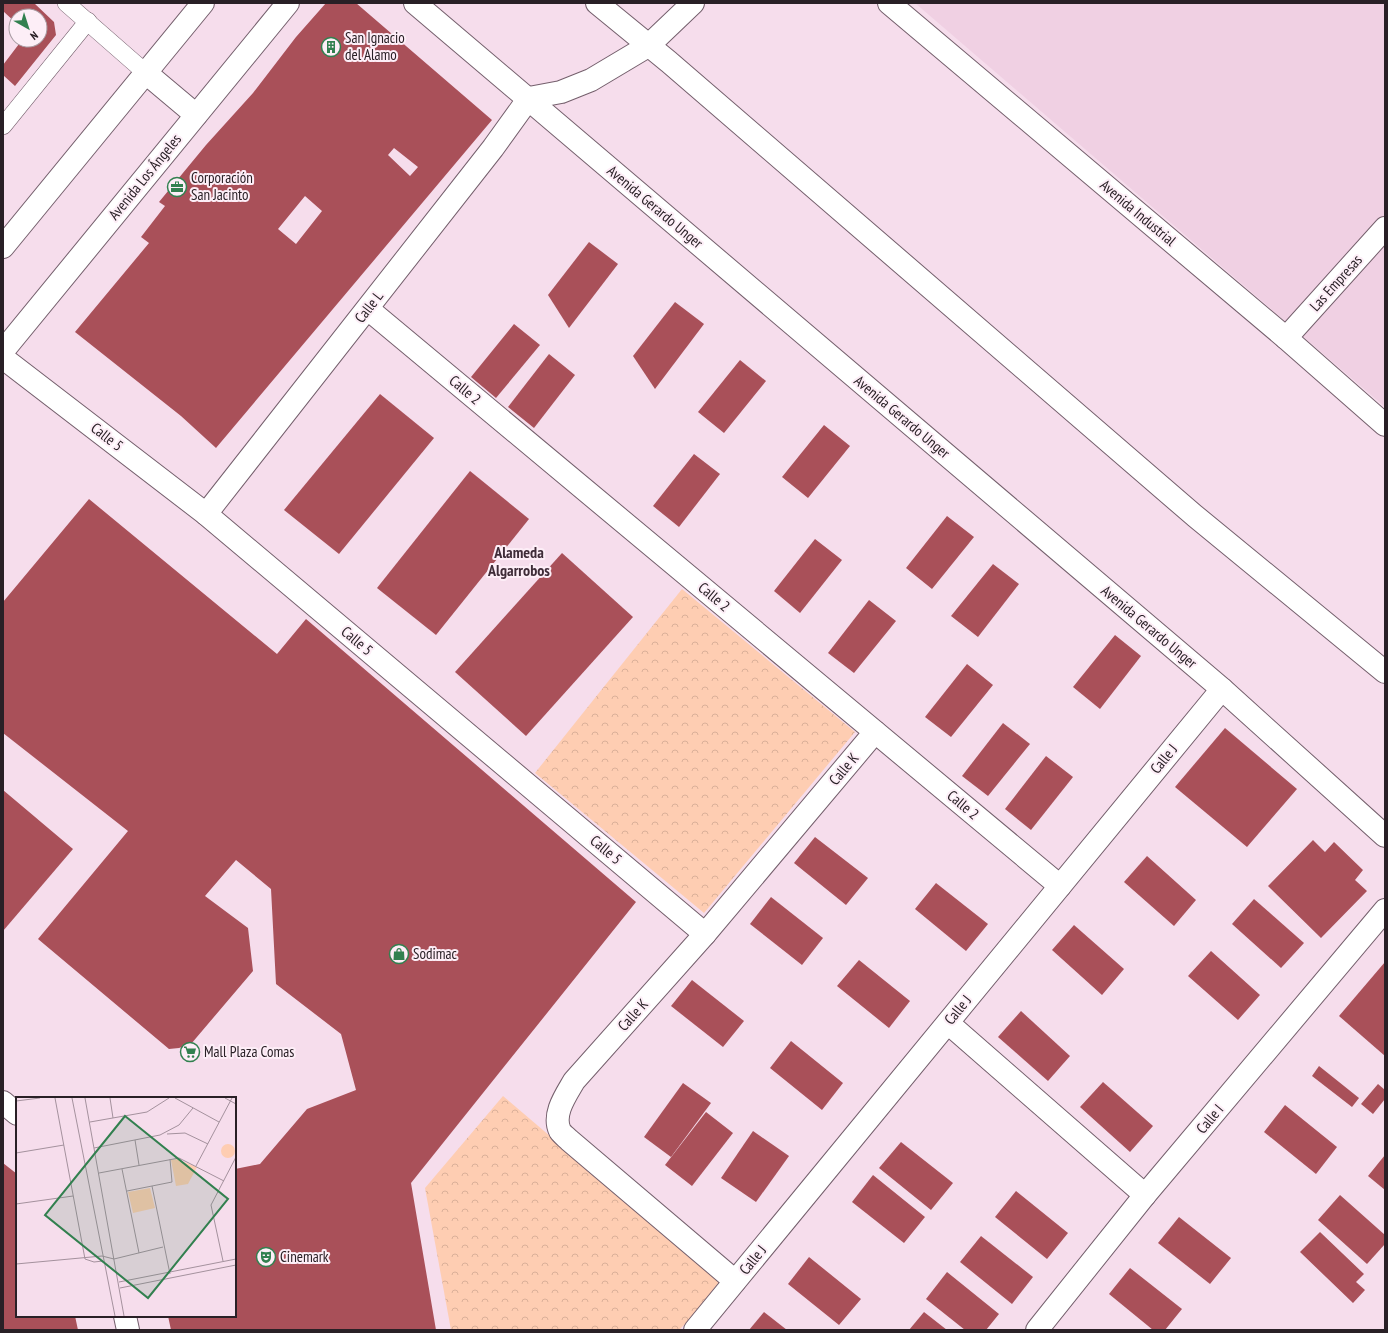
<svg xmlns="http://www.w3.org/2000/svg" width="1388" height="1333" font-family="'PT Sans Narrow',sans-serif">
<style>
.built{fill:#f0d0e3}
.forest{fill:url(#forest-crowns)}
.building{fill:#a95059;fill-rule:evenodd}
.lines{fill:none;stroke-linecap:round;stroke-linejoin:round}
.lane-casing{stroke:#745f6c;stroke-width:18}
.street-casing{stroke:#745f6c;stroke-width:24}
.secondary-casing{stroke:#745f6c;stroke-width:24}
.lane{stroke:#fff;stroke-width:17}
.street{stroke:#fff;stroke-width:22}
.secondary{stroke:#fff;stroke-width:22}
.labels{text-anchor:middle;stroke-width:4;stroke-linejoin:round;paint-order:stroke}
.poi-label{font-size:15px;fill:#292026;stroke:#fdeef7;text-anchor:start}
.street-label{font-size:15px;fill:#292026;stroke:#fdeef7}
.neighbourhood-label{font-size:16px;font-weight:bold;fill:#3f2c38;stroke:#fdeef7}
.inset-road{fill:none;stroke:#a4919d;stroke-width:1}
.view{fill:#32804f;fill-opacity:0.15;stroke:#32804f;stroke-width:2}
.inset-edge{fill:none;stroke:#292026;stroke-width:2}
</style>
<defs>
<pattern id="forest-crowns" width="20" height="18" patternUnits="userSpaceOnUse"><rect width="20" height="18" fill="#fecdb2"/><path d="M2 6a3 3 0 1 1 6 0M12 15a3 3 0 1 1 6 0" fill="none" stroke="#dab099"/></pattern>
</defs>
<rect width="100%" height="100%" fill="#f6ddec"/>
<path class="built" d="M915 3H1385V407Z"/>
<g class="forest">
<path d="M682 589 855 732 704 913 535 773Z"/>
<path d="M503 1096 720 1281 689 1320 679 1330H451L425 1188Z"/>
</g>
<g class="building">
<path d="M3 3H34L54 22 56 35 15 86 3 75V65L22 40H40V16H16V23L3 11Z"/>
<path d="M326 3H356L492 120 216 448 181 416 75 332 149 243 141 237 165 206 159 202 206 145 253 93 296 37ZM394 148 418 167 410 176 388 155ZM305 196 322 211 296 244 278 229Z"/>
<path d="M589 242 618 264 569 328 548 295Z"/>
<path d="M675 302 704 324 655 389 633 356Z"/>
<path d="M514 324 540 345 496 398 471 377Z"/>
<path d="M549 354 575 375 534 428 508 407Z"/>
<path d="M740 360 766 381 724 433 698 412Z"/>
<path d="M380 394 434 438 339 554 284 510Z"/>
<path d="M824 425 850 446 808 498 782 477Z"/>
<path d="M694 454 720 474 679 527 653 506Z"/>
<path d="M470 471 529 519 436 635 377 588Z"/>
<path d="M89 499 277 654 306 619 636 902 411 1183 436 1330H171L168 1316H235V1169L260 1164 307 1109 356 1090 341 1034 276 984 271 889 236 860 205 896 248 928 253 971 191 1044 179 1048 169 1049 38 939 128 831 3 733V602Z"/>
<path d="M947 516 974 537 932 589 906 568Z"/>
<path d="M815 539 842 560 800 613 774 591Z"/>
<path d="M562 553 633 617 526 736 455 672Z"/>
<path d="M993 564 1019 584 978 637 951 616Z"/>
<path d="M869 600 896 621 854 673 828 653Z"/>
<path d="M1115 635 1141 656 1100 709 1073 687Z"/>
<path d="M967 664 993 685 951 737 925 717Z"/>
<path d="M1003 723 1030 744 988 796 962 776Z"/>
<path d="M1225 728 1297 789 1247 847 1175 787Z"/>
<path d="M1046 756 1073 777 1031 830 1005 809Z"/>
<path d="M3 790 73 849 3 931Z"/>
<path d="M815 837 868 878 846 905 794 863Z"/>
<path d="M1313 840 1325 852 1334 842 1363 870 1355 880 1367 891 1321 938 1268 886Z"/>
<path d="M1147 856 1196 900 1174 926 1124 882Z"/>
<path d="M936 883 988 924 966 951 915 909Z"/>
<path d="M771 897 823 938 802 965 750 924Z"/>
<path d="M1254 899 1304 943 1281 968 1232 924Z"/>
<path d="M1074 925 1124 969 1102 995 1052 950Z"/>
<path d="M1211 951 1260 995 1238 1020 1188 976Z"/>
<path d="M859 960 910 1001 889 1028 837 986Z"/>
<path d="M1385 962V1056L1339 1016Z"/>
<path d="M692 980 744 1021 723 1047 671 1006Z"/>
<path d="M1021 1011 1070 1056 1048 1081 998 1037Z"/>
<path d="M791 1041 843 1083 822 1110 770 1068Z"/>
<path d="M1319 1066 1359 1098 1352 1107 1312 1076Z"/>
<path d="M1103 1082 1153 1126 1130 1152 1080 1107Z"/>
<path d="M683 1083 711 1103 671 1157 644 1137Z"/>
<path d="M1378 1084 1385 1090V1099L1373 1114 1361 1104Z"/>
<path d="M1285 1105 1337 1147 1316 1174 1264 1132Z"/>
<path d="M706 1112 733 1133 692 1186 665 1165Z"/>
<path d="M753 1131 789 1156 756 1202 721 1178Z"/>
<path d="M901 1142 953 1183 931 1210 879 1168Z"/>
<path d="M1385 1155V1190L1368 1176Z"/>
<path d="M3 1163 17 1174V1316H75L78 1330H3Z"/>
<path d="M873 1175 925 1217 904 1243 852 1202Z"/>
<path d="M1016 1191 1068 1233 1047 1259 995 1217Z"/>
<path d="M1340 1195 1385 1235V1244L1367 1264 1318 1220Z"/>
<path d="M1179 1217 1231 1258 1210 1284 1158 1243Z"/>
<path d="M1320 1232 1364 1274 1356 1282 1365 1290 1353 1303 1300 1252Z"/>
<path d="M981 1236 1033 1277 1012 1304 960 1262Z"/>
<path d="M809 1257 861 1299 839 1325 788 1284Z"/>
<path d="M1130 1268 1182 1309 1165 1330H1153L1109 1294Z"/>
<path d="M947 1272 999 1314 986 1330H965L926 1299Z"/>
<path d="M764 1312 787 1330H749Z"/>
<path d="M924 1312 947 1330H909Z"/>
</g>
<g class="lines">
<defs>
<g id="lane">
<path d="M66 3 146 73"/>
<path d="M3 126 88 21"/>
</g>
<g id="street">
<path d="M368 309 1060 886"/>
<path d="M1286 338 1385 228"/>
<path d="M3 358 206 514 705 934"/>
<path d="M206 514 493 148 529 98"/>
<path d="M948 1023 1145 1195"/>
<path d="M3 1102 17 1114"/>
<path d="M735 1281 569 1140C566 1137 562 1134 560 1131 552 1114 566 1095 574 1081L705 934 875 732"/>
<path d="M125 1316 128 1330"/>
<path d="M695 1330 1222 689"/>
<path d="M1037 1330 1145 1195 1385 910"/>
</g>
<g id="secondary">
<path d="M415 3 1222 689 1385 836"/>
<path d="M597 3 669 62 1195 516 1385 672"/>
<path d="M889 3 1286 338 1385 425"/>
<path d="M146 73 196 115"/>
<path d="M529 98 561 92 591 80 648 46 693 3"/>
<path d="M3 247 203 3"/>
<path d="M3 351 288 3"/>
</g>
</defs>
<use href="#lane" class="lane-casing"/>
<use href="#street" class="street-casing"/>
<use href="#secondary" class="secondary-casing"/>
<use href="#lane" class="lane"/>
<use href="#street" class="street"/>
<use href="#secondary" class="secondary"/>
</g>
<defs>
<symbol id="building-ring" viewBox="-11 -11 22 22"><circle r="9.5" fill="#fdeef7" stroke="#32804f" stroke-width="1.5"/><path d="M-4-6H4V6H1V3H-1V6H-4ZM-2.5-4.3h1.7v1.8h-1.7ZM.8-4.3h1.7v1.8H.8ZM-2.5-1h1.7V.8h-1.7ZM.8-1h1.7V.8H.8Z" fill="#32804f"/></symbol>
<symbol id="office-ring" viewBox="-11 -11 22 22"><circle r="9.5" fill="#fdeef7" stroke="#32804f" stroke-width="1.5"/><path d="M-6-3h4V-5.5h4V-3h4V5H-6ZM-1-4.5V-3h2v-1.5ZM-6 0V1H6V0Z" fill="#32804f"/></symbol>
<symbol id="shop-ring" viewBox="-11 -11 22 22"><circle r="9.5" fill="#fdeef7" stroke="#32804f" stroke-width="1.5"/><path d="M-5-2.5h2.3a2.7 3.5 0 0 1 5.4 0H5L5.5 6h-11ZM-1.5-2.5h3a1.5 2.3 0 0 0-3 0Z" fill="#32804f"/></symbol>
<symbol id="supermarket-ring" viewBox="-11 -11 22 22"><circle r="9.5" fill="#fdeef7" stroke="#32804f" stroke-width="1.5"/><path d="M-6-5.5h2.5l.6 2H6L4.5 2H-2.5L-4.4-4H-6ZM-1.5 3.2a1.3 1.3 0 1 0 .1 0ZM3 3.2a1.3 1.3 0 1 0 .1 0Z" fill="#32804f"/></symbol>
<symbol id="theatre-ring" viewBox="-11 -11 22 22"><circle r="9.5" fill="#fdeef7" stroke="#32804f" stroke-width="1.5"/><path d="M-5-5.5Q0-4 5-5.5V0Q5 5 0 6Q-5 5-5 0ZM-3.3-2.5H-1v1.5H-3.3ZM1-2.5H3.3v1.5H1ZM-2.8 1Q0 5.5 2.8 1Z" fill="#32804f"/></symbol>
</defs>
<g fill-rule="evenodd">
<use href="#building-ring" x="320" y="36" width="22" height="22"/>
<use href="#office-ring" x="166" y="176" width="22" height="22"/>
<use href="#shop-ring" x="388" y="943" width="22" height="22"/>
<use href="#supermarket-ring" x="179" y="1041" width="22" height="22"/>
<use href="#theatre-ring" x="255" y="1246" width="22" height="22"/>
</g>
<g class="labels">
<g class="poi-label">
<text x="345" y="43">San Ignacio<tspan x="345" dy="17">del Alamo</tspan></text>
<text x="191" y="183">Corporación<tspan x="191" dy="17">San Jacinto</tspan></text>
<text x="413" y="959">Sodimac</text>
<text x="204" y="1057">Mall Plaza Comas</text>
<text x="280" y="1262">Cinemark</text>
</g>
<g class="street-label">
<text transform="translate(145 177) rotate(-51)" y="5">Avenida Los Ángeles</text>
<text transform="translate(655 207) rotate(40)" y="5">Avenida Gerardo Unger</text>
<text transform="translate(1138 213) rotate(40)" y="5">Avenida Industrial</text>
<text transform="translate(1336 283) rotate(-48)" y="5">Las Empresas</text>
<text transform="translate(369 307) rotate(-52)" y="5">Calle L</text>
<text transform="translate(465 390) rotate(40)" y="5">Calle 2</text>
<text transform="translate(902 417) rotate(40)" y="5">Avenida Gerardo Unger</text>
<text transform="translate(107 437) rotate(38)" y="5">Calle 5</text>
<text transform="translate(714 597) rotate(40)" y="5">Calle 2</text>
<text transform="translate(1149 627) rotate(40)" y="5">Avenida Gerardo Unger</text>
<text transform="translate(357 641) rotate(40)" y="5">Calle 5</text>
<text transform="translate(1164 759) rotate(-51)" y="5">Calle J</text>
<text transform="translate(844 769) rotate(-50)" y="5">Calle K</text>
<text transform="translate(963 805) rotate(40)" y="5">Calle 2</text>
<text transform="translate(606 850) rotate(40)" y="5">Calle 5</text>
<text transform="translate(958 1010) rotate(-51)" y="5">Calle J</text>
<text transform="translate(633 1015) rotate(-48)" y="5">Calle K</text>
<text transform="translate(1210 1119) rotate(-50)" y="5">Calle I</text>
<text transform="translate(753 1260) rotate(-51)" y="5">Calle J</text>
</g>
<g class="neighbourhood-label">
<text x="519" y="558">Alameda<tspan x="519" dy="18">Algarrobos</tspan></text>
</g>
</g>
<g transform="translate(16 1097)">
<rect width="220" height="220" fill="#f6ddec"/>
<path d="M205 54a7 7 0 1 1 14 0a7 7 0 1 1-14 0ZM160 62 181 70 172 87 160 89 155 63ZM134 91 139 111 117 116 112 95Z" fill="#fecdb2"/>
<path class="inset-road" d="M39 1 69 162M56 1 99 219M69 1 108 219M94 1 97 21M159 1 203 25M209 1 220 7M0 4 24 1M74 25 131 15 153 1M151 37 169 36 192 47M119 43 123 68M78 51 144 38 163 28 177 11M0 56 48 48M180 69 216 1M106 72 123 156M83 76 163 61 208 84M136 89 154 177M111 94 156 85 154 62M0 107 57 99M69 162 78 165 87 164M98 162 147 150M207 164 195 108 220 60M0 167 86 159 98 162M103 185 220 162M104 191 220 168"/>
<path class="view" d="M109 19 212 102 132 201 29 118Z"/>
<rect width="220" height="220" class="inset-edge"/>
</g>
<rect width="1388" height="1333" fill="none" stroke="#292026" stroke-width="8"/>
<g transform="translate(28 28) rotate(141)"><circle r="19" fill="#fdeef7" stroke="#a89ca3"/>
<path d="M0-3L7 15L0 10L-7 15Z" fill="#32804f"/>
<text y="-6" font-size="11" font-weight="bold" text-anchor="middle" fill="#292026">N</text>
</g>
</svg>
